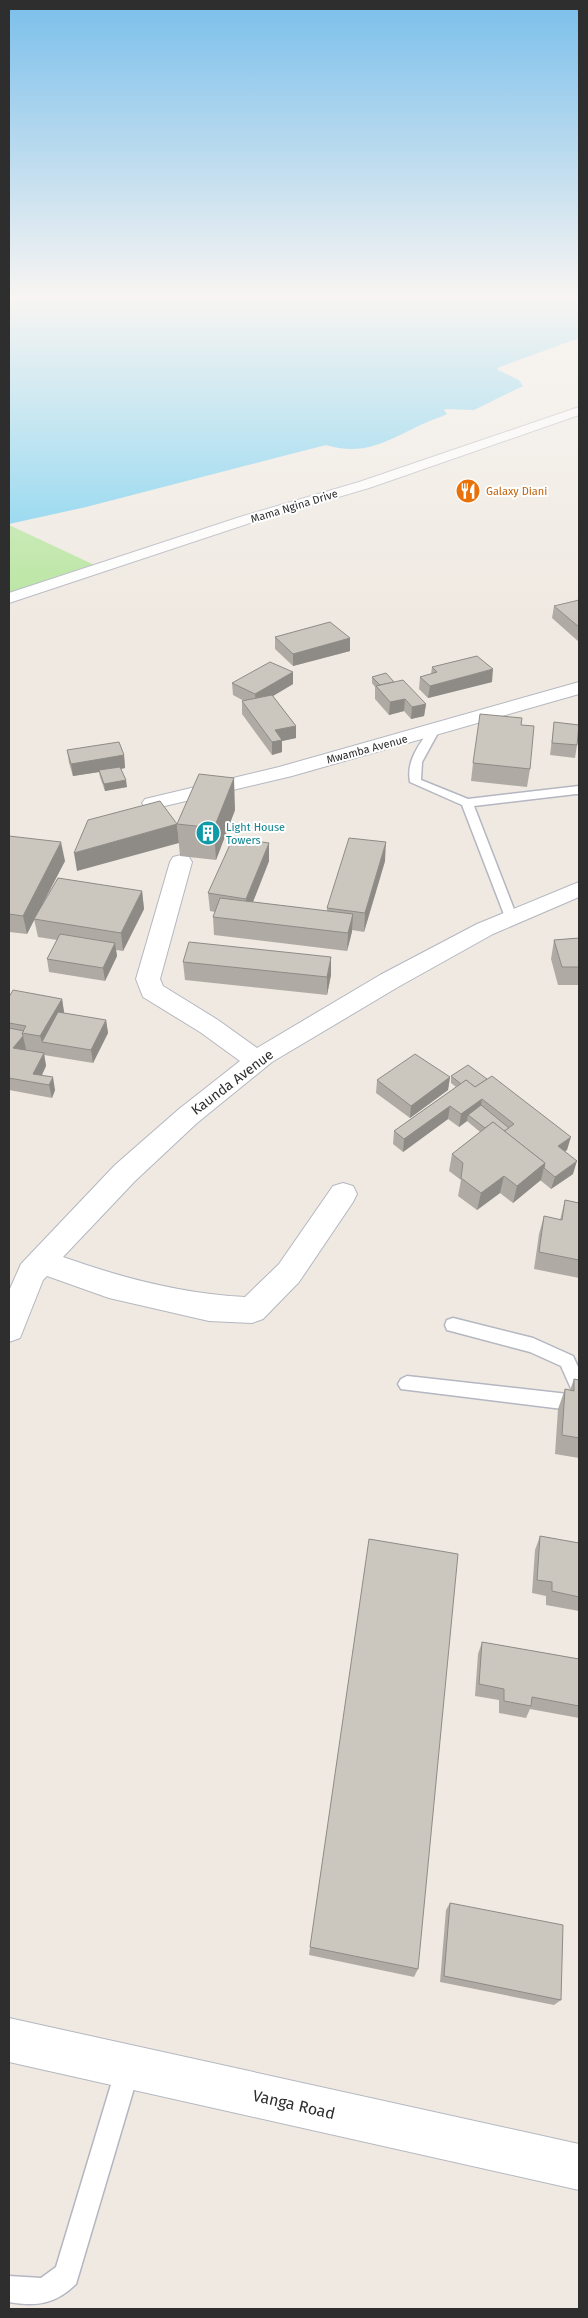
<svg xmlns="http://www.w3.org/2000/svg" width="588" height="2318" font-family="'Fira Sans',sans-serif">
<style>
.green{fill:#b6e59e}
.water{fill:#75cff0}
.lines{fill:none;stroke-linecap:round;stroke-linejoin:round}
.lane-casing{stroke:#b4b7c1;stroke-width:3}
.street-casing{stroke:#b4b7c1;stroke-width:2}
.secondary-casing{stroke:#b4b7c1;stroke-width:2}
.lane{fill:#fff;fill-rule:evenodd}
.street{fill:#fff;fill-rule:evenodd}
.secondary{fill:#fff;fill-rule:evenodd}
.wall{fill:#afaba4}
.shaded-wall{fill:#8e8b86}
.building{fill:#cbc7bf;stroke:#8e8b86}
.labels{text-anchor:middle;stroke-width:4;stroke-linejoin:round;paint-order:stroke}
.far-food-label{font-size:11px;fill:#c56008;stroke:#fff;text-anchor:start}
.far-street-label{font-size:11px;fill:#2e2e2e;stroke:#fff}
.far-culture-label{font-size:11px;fill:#0d838f;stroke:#fff;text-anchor:start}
.street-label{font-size:14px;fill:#2e2e2e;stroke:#fff}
.near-street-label{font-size:16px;fill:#2e2e2e;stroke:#fff}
</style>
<rect width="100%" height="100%" fill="#efe9e1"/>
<path class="green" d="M9 525 103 569 9 595Z"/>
<path class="water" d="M9 297H579V338L497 368 498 370 519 380 523 386 474 410 446 409 444 410 447 414 443 416C400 430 373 460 326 445L86 507 9 524Z"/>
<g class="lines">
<defs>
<g id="lane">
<path d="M434 728 439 731 422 762 421 780 468 799 579 786V794H576L474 806 517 917 515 920 511 921 505 917 462 805 410 782C406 761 419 745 430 729Z"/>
<path d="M453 1318 533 1338 573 1356 579 1369V1411L401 1389 398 1384 401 1379 407 1376 577 1395 573 1393 561 1366 530 1352 447 1330 445 1325 447 1320Z"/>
<path d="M128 2056 137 2059 140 2068 76 2284C56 2304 36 2307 9 2302V2276L41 2278 56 2267 116 2068 119 2059Z"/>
</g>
<g id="street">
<path d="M579 682V694L292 776 152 809 145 807 142 803 145 799 279 767Z"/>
<path d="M181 855 189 857 192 862 160 979 163 986 218 1020 257 1048 380 975 477 924 579 882V897L493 934 398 987 272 1062 197 1123 135 1181 63 1257C122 1278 183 1294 245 1297L279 1264 333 1186 343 1183 353 1186 357 1194 353 1202 299 1282 263 1319 252 1323 209 1321 109 1298 47 1276 43 1280 20 1338 9 1342V1291L21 1264 115 1165 179 1109 240 1061 200 1032 143 997 136 979 170 862 173 857Z"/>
<path d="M9 2018 579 2144V2190L9 2062Z"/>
</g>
<path id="secondary" d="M579 407V415L369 488 253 522 9 603V593L243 516 359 482Z"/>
</defs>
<use href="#lane" class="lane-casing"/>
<use href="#street" class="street-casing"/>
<use href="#secondary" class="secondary-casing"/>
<use href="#lane" class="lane"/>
<use href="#street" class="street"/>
<use href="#secondary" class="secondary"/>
</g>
<g class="wall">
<path d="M579 600V642L552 618 554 606Z"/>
<path d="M275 637 350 638V651L293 666 275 649Z"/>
<path d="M432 667 492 682 428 698 419 689 420 677 431 674Z"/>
<path d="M293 672V684L273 696 296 726V738L282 741V752L272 755 242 714V701H244L233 695 232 683Z"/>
<path d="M372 677 394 682 426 704 424 716 411 719 404 711 389 715 375 699V687L372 683Z"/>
<path d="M554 722 577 745 575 758 550 755Z"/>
<path d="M521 725 530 769 527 787 471 781 473 763Z"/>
<path d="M67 750 124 755 125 768 121 769 127 787 105 791 100 777 99 772 73 776 69 763Z"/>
<path d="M235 810 216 860 180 856 177 824Z"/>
<path d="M9 836 65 861 36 916 142 891 144 909 123 951 116 950 117 956 105 981 49 972 47 959 57 940 38 937 34 919 27 934 9 932Z"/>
<path d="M269 861 253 902 327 911V908L385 861 364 932 352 930 347 951 214 935 213 917 215 912 210 911 208 893Z"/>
<path d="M579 938V985H558L551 959 554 940Z"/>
<path d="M183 962 331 975 327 995 185 980Z"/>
<path d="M9 997 62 999 64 1013 106 1020 108 1033 93 1063 44 1055 46 1066 42 1075 55 1090 52 1098 9 1090Z"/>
<path d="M451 1076 567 1150 565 1151 573 1174 551 1189 540 1180 513 1203 500 1193 477 1210 458 1196 461 1180 449 1171 452 1154 480 1132 467 1121 459 1127 448 1119 403 1152 393 1144 394 1131 456 1087 451 1083Z"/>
<path d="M450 1077 448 1090 410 1118 376 1093 377 1080Z"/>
<path d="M565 1200 579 1203V1278L534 1269 539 1234 544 1216 560 1220Z"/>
<path d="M574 1379 579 1380V1458L555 1454 558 1409 565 1389 570 1390Z"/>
<path d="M540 1536 579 1543V1611L546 1605V1596L532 1593 535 1550Z"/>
<path d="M482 1642 579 1659V1718L530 1709 526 1718 499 1713V1700L475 1696 478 1654Z"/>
<path d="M450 1903 561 2000 554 2005 440 1982 446 1910Z"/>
<path d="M310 1947 418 1969 414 1977 309 1955Z"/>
<path d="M579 1966V2008H578Z"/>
</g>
<g class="shaded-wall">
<path d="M350 638V651L293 666V654Z"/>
<path d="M493 669 492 682 428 698 430 686Z"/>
<path d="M293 672V684L256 706 255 694Z"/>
<path d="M405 699 404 711 389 715 390 702Z"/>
<path d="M426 704 424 716 411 719 412 707Z"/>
<path d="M296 726V738L282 741V752L272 755V742L275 730Z"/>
<path d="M124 755 125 768 100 772 99 770V772L73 776 71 764Z"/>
<path d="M234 778 235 810 216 860 214 828Z"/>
<path d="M126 780 127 787 105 791 104 784Z"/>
<path d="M177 824 179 843 77 871 74 853Z"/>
<path d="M61 842 65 861 27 934 23 916Z"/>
<path d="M386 842 385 861 364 932 365 913Z"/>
<path d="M269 843V861L247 917 246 899Z"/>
<path d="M142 891 144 909 123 951 121 933Z"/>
<path d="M353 914 352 932 347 951 348 933Z"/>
<path d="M115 943 117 956 105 981 103 968Z"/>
<path d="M331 957V975L327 995V977Z"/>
<path d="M62 999 65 1018 42 1042 40 1036Z"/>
<path d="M106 1020 108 1033 93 1063 91 1050Z"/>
<path d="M23 1036 26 1049 16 1061 13 1048Z"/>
<path d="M44 1053 46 1066 38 1083 33 1074Z"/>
<path d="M53 1077 55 1090 52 1098 49 1085Z"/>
<path d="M450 1077 448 1090 410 1118 411 1106Z"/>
<path d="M482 1099 480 1112 468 1115 467 1121 459 1127 461 1114Z"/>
<path d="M450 1106 448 1119 403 1152 404 1139Z"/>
<path d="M571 1137 567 1150 554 1158 558 1146Z"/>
<path d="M577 1161 573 1174 551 1189 555 1177Z"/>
<path d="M545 1163 541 1180 513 1203 517 1186Z"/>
<path d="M504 1176 500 1193 477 1210 481 1193Z"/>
</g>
<g class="building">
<path d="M579 600V627L554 606Z"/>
<path d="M330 622 350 638 293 654 275 637Z"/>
<path d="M477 656 493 669 430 686 420 677 437 672 432 667Z"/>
<path d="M270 662 293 672 255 694 232 683Z"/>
<path d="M386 673 394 682 380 685 372 677Z"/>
<path d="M403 680 426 704 412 707 405 699 390 702 376 686Z"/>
<path d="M272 695 296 726 275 730 282 740 272 742 242 701Z"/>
<path d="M480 714 522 718 521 725 534 726 530 769 473 763Z"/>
<path d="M554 722 579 725 577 745 552 743Z"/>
<path d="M119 742 124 755 71 764 67 750Z"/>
<path d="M120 767 126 780 104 784 99 770Z"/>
<path d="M199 774 234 778 214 828 177 824Z"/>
<path d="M160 801 177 824 74 853 88 820Z"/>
<path d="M9 836 61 842 23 916 9 914Z"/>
<path d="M233 838 269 843 246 899 208 893Z"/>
<path d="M349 838 386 842 365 913 327 908Z"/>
<path d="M58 878 142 891 121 933 34 919Z"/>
<path d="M220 898 353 914 348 933 213 917Z"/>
<path d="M60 934 115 943 103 968 47 959Z"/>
<path d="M579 938V967H562L554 940Z"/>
<path d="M189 942 331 957 327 977 183 962Z"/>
<path d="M13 990 62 999 40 1036 22 1033 26 1026 9 1023V997Z"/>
<path d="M58 1012 106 1020 91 1050 42 1042Z"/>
<path d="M9 1028 24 1031 22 1033 23 1036 13 1048 44 1053 33 1074 53 1077 49 1085 9 1078Z"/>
<path d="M415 1054 450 1077 411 1106 377 1080Z"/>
<path d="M468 1065 487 1079 475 1087 466 1080 461 1084 451 1076Z"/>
<path d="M492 1076 571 1137 558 1146 577 1161 555 1177 544 1168 545 1163 504 1131 514 1124 482 1099 461 1114 450 1106 404 1139 394 1131 466 1080 475 1087Z"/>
<path d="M481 1105 509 1128 504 1131 493 1122 485 1128 468 1115Z"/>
<path d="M493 1122 545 1163 517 1186 504 1176 481 1193 461 1178 463 1163 452 1154Z"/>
<path d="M565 1200 579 1203V1260L539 1252 544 1216 562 1220Z"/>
<path d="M574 1379 579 1380V1438L562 1435 565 1389 574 1391Z"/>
<path d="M540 1536 579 1543V1597L552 1591V1582L537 1580Z"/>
<path d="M369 1539 458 1554 418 1969 310 1947Z"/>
<path d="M482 1642 579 1659V1706L532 1697 531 1706 504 1701V1689L479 1684Z"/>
<path d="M450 1903 563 1925 561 2000 444 1976Z"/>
</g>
<linearGradient id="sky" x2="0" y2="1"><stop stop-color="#7abfeb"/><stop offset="0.48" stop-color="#f8f5f2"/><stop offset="1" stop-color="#f8f5f2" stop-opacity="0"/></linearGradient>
<rect width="588" height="621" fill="url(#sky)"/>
<defs>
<symbol id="restaurant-disc" viewBox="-11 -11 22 22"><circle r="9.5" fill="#e8710a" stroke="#fff"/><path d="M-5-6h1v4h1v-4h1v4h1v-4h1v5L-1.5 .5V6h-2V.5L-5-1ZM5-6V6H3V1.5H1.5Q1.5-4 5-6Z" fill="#fff"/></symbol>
<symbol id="building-disc" viewBox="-11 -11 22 22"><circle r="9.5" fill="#0f9aa8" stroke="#fff"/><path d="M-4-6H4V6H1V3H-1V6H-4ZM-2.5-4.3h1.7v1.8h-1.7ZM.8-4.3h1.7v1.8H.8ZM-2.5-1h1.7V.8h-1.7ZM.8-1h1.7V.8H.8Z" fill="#fff"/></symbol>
</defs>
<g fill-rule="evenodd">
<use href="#restaurant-disc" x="454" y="477" width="28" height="28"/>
<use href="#building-disc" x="194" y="819" width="28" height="28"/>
</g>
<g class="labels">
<g class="far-food-label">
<text x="486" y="495">Galaxy Diani</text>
</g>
<g class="far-street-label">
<text transform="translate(294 506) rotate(-17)" y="4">Mama Ngina Drive</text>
<text transform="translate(367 749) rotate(-15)" y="4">Mwamba Avenue</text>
</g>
<g class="far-culture-label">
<text x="226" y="831">Light House<tspan x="226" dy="13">Towers</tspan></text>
</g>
<g class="street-label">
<text transform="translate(232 1082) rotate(-37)" y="5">Kaunda Avenue</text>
</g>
<g class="near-street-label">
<text transform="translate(294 2104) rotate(13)" y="6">Vanga Road</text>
</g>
</g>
<rect width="588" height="2318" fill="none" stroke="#2e2e2e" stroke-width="20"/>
</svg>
